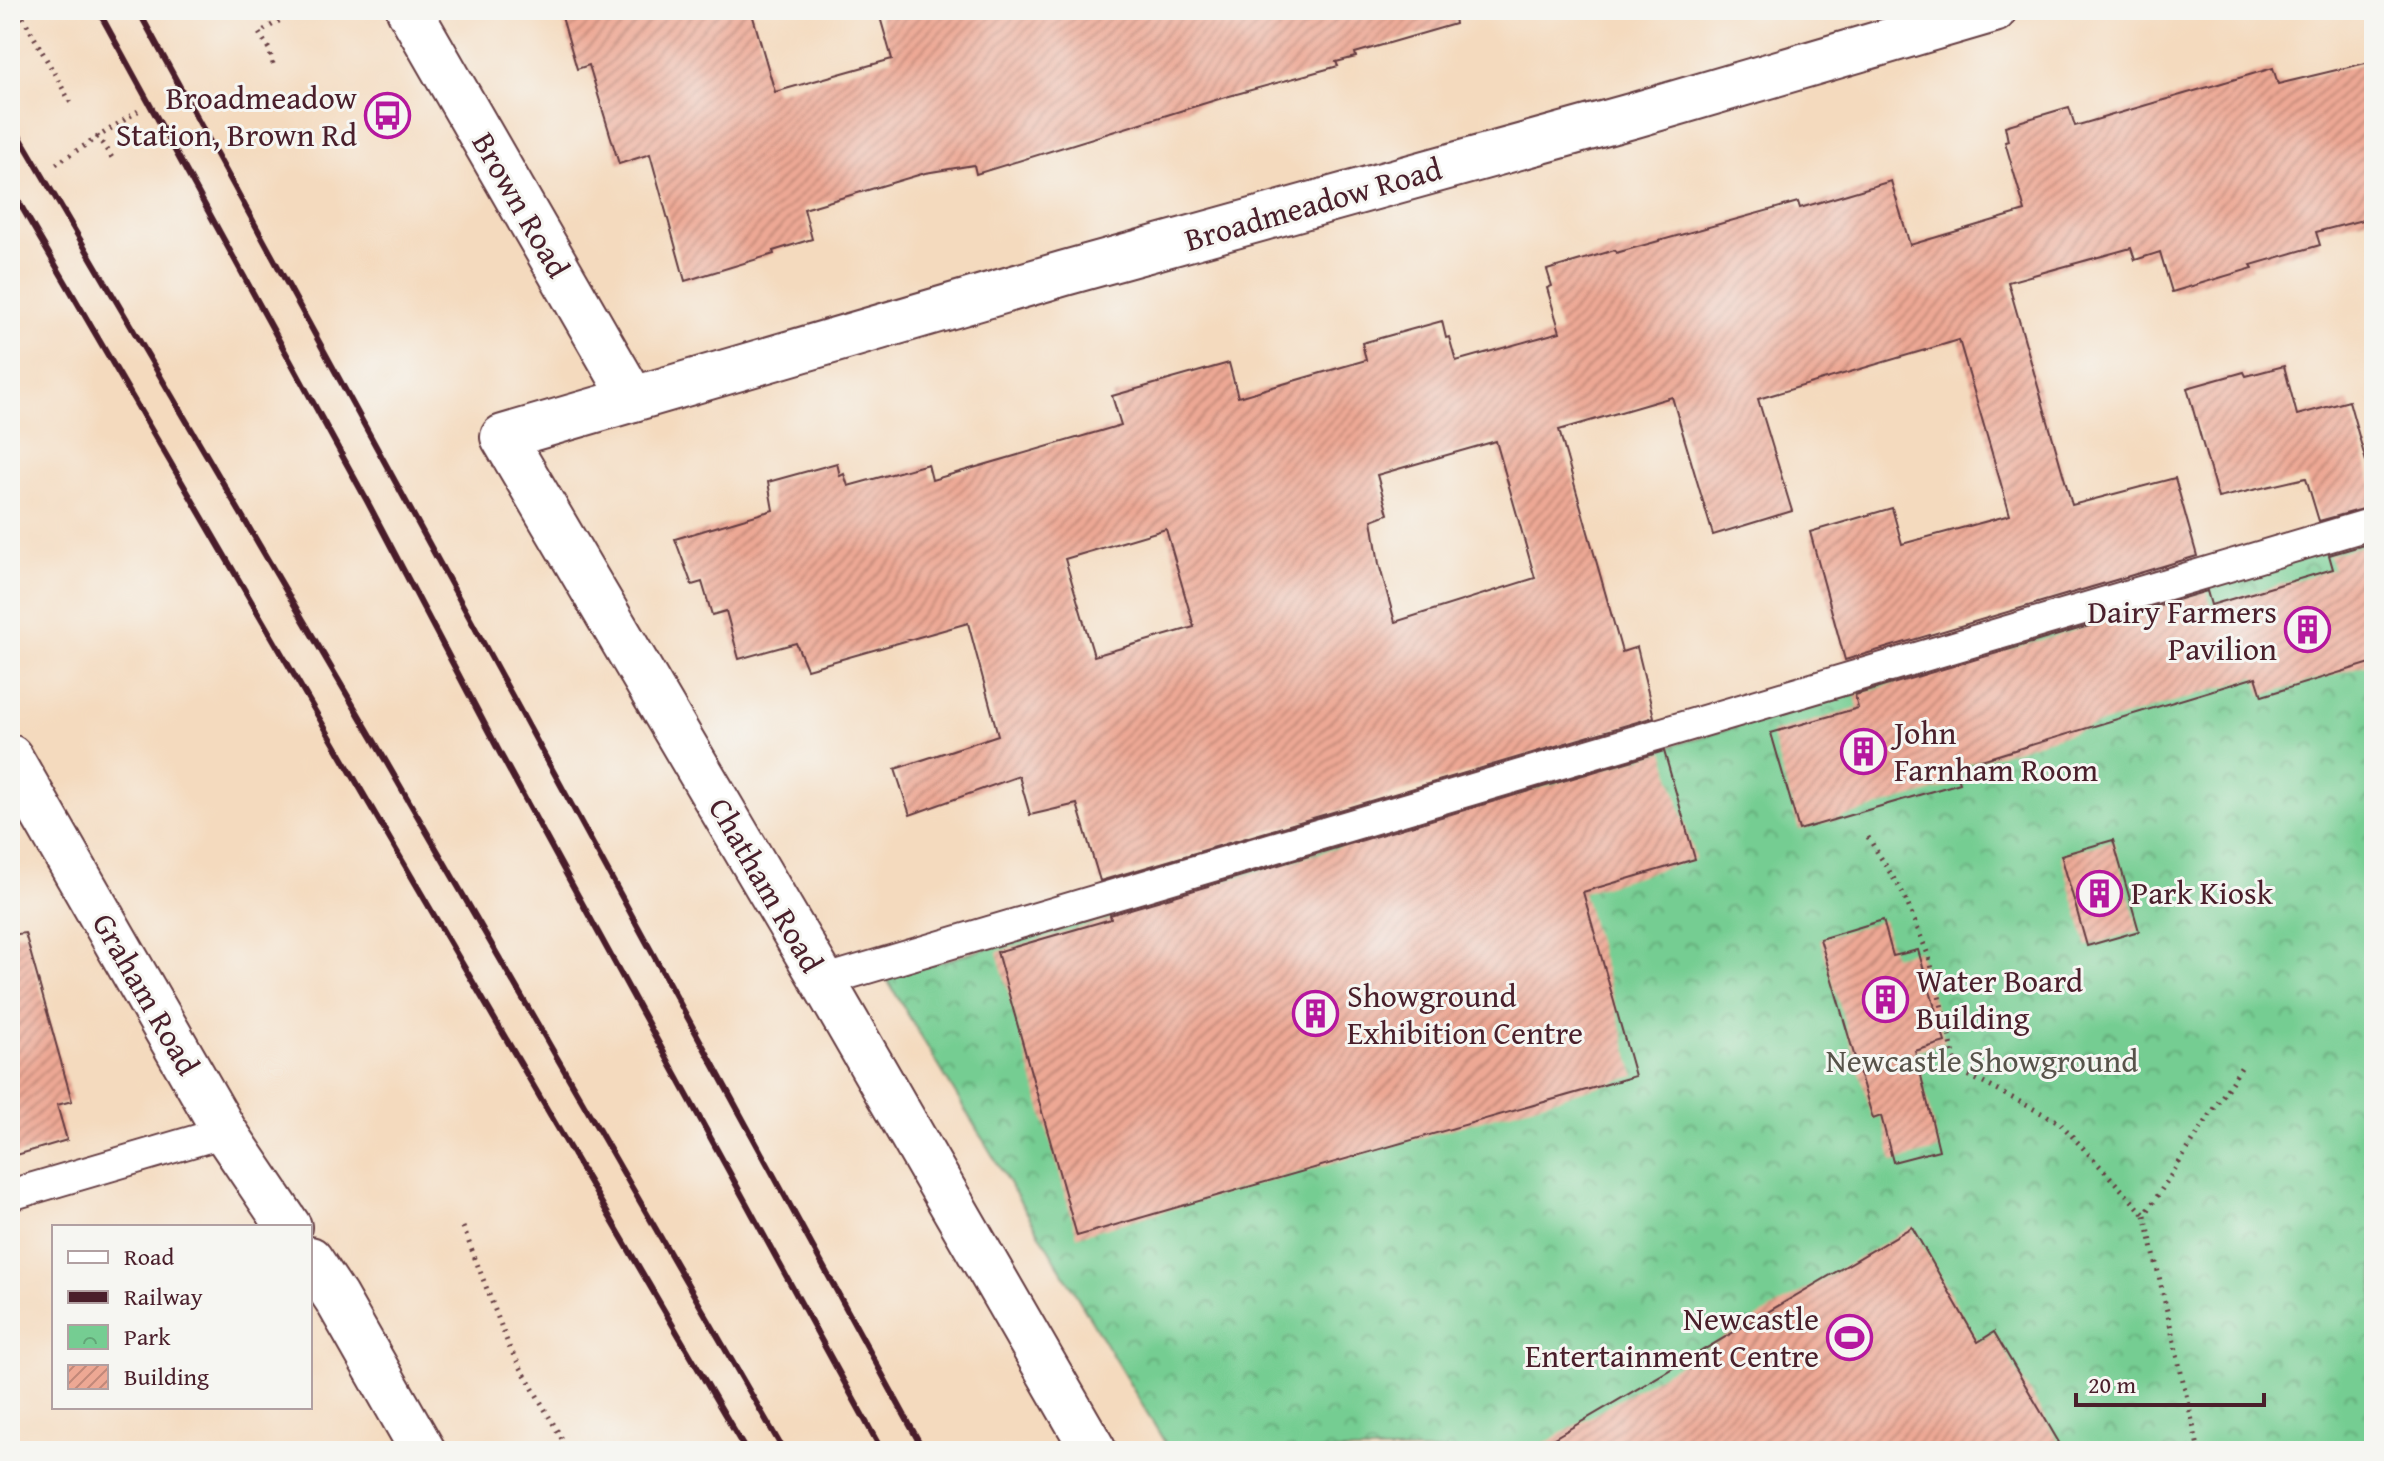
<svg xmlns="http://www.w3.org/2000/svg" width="2384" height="1461" font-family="'Gentium Book Plus',serif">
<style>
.park{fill:url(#park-crowns);stroke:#60765e;stroke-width:2}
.building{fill:url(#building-hatch);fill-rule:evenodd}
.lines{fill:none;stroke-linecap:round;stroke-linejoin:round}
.service-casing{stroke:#643b41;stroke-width:34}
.minor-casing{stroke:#643b41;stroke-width:48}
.path{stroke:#643b41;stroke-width:5;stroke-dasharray:2 6;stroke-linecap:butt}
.service{stroke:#fff;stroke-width:30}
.minor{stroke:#fff;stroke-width:44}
.rail{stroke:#4a1f2b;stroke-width:6}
.labels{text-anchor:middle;stroke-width:6;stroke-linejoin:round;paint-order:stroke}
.poi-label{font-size:32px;fill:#4a1f2b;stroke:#f6f6f2;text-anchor:start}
.street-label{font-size:32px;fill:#4a1f2b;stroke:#f6f6f2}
.park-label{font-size:32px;fill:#57534a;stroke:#f6f6f2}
</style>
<defs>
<pattern id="park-crowns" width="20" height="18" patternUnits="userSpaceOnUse" patternTransform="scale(2)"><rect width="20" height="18" fill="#75cd92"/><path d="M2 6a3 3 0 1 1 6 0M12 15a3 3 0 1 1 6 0" fill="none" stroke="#62a677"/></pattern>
<pattern id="building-hatch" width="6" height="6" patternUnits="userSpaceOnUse" patternTransform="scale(2)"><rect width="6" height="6" fill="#eda894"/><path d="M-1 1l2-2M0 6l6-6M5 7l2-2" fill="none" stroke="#c28879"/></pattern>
</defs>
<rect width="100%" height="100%" fill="#f6f6f2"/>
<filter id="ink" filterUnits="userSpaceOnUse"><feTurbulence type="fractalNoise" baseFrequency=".0125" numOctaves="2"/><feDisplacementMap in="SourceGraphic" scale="16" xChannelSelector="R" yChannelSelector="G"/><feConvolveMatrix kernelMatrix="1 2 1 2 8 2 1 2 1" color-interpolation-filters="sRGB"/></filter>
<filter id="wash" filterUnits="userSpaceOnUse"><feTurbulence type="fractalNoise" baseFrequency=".006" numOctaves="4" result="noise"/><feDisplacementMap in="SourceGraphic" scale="32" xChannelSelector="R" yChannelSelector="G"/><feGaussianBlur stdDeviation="1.8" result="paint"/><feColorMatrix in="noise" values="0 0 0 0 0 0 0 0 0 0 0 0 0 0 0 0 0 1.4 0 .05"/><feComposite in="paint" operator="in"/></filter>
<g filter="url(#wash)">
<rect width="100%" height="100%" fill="#f4dabe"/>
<path class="park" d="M2374 538V1451H1170L886 978Z"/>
<g id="blocks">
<g class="building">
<path d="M560 10H751L775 92 892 59 878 10H1453L1455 24 1355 53 1356 57 1336 62 1338 66 1222 98 976 174 974 165 925 173 804 209 812 239 773 251 774 254 685 281 650 154 619 164 589 65 577 69Z"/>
<path d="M2374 61V217L2316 232 2320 245 2251 265 2253 268 2172 292 2160 252 2135 260 2131 248 2008 282 2072 505 2175 478 2197 556 1845 660 1810 532 1892 508 1902 544 2010 515 1959 340 1758 399 1792 511 1713 535 1672 397 1559 430 1622 652 1637 647 1654 717 1100 881 1077 804 1030 815 1019 776 910 815 895 769 998 735 968 623 807 669 796 643 739 659 726 611 712 615 702 582 692 585 675 539 773 510 768 482 837 463 840 476 844 474 848 486 928 464 932 480 1121 425 1112 396 1229 363 1238 397 1366 360 1362 343 1442 321 1446 338 1449 337 1456 361 1560 332 1547 288 1552 286 1547 270 1615 250 1616 253 1798 202 1800 208 1891 181 1910 245 2025 211 2005 142 2008 141 2005 126 2069 107 2075 126 2273 68 2278 84ZM1496 441 1535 578 1395 622 1379 564 1372 520 1388 514 1377 475ZM1166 529 1194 627 1094 656 1065 559Z"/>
<path d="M2284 366 2297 415 2349 401 2374 490V506L2319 521 2306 478 2218 498 2187 388 2244 372 2246 376Z"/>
<path d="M2374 542V662L2262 696 2256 677 1955 768 1960 783 1799 830 1771 733 1858 708 1855 695 2207 591 2211 605 2333 569 2329 555Z"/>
<path d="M1664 751 1695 859 1583 892 1635 1076 1077 1236 997 952 1111 919 1110 915Z"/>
<path d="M2113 840 2139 931 2087 946 2061 855Z"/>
<path d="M1883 920 1893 956 1918 950 1945 1042 1915 1051 1939 1150 1893 1162 1881 1116 1873 1119 1820 939Z"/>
<path d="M25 933 72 1101 57 1105 67 1140 10 1157V935Z"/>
<path d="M1912 1227 1978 1342 1994 1332 2064 1451H1532Z"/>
</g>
</g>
</g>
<g filter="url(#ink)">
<use href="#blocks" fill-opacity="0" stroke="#643b41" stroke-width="2"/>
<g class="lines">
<defs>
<g id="service">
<path d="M823 981 2374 523"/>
<path d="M10 1195 225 1132"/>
</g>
<g id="minor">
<path d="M409 10 633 399"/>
<path d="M10 757 225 1132 289 1227"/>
<path d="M310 1259 336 1298 423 1451"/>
<path d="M1094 1451 823 981 503 437 1065 273 1635 115 1994 10"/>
</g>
</defs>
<use href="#service" class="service-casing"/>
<use href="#minor" class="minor-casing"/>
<g class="path">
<path d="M19 10 73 107"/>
<path d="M273 64 269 49 259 33 297 10"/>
<path d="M97 136 115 162"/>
<path d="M56 164 138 111"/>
<path d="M1868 837 1904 895 1929 957 1958 1070 2059 1122 2145 1215"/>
<path d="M463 1227 510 1349 569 1451"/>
<path d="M2199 1451 2145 1215 2244 1063"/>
</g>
<use href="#service" class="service"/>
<use href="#minor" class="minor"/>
<g class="rail">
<path d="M98 10 367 501 501 755 882 1451"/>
<path d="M138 10 924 1451"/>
<path d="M10 120 373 739 784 1451"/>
<path d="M10 187 746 1451"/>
</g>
</g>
</g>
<defs>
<symbol id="bus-ring" viewBox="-11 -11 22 22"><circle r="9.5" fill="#f6f6f2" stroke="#b5179e" stroke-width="1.5"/><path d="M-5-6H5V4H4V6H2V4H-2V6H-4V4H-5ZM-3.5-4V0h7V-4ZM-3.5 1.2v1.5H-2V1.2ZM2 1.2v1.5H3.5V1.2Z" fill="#b5179e"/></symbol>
<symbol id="building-ring" viewBox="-11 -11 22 22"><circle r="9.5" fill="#f6f6f2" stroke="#b5179e" stroke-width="1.5"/><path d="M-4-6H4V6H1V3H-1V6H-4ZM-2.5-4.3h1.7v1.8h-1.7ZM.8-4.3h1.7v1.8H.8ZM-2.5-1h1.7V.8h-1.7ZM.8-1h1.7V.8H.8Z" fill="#b5179e"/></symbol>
<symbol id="stadium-ring" viewBox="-11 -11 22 22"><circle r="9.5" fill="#f6f6f2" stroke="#b5179e" stroke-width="1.5"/><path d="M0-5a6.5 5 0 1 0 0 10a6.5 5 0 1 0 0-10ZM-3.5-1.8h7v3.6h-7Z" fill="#b5179e"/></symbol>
</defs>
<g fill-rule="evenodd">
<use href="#bus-ring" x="362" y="90" width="51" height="51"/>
<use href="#building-ring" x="2282" y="604" width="51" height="51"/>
<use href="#building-ring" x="1838" y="726" width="51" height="51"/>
<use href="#building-ring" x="2074" y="868" width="51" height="51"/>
<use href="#building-ring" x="1860" y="974" width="51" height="51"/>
<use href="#building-ring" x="1290" y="988" width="51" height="51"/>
<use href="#stadium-ring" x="1824" y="1312" width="51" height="51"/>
</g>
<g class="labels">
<g class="poi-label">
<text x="357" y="109" text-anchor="end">Broadmeadow<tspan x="357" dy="37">Station, Brown Rd</tspan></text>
<text x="2277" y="623" text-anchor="end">Dairy Farmers<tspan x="2277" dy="37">Pavilion</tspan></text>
<text x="1894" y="744">John<tspan x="1894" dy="37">Farnham Room</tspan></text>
<text x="2131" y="904">Park Kiosk</text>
<text x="1916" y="992">Water Board<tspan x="1916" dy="37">Building</tspan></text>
<text x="1347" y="1007">Showground<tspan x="1347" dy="37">Exhibition Centre</tspan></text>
<text x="1819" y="1330" text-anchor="end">Newcastle<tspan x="1819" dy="37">Entertainment Centre</tspan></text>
</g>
<g class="street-label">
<text transform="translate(1313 204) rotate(-16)" y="11">Broadmeadow Road</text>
<text transform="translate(521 205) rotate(60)" y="11">Brown Road</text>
<text transform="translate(766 885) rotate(60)" y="11">Chatham Road</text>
<text transform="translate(146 994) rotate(60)" y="11">Graham Road</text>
</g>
<g class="park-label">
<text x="1982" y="1072">Newcastle Showground</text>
</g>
</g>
<rect width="2384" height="1461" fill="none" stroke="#f6f6f2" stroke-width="40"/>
<rect x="52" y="1225" width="260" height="184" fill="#f6f6f2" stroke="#b1a0a2" stroke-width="2"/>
<rect x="68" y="1251" width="40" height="12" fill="#ffffff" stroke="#b1a0a2" stroke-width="2"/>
<text x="124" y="1265" font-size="24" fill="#4a1f2b">Road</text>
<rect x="68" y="1291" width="40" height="12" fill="#4a1f2b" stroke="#b1a0a2" stroke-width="2"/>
<text x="124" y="1305" font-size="24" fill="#4a1f2b">Railway</text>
<rect x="68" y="1325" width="40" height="24" fill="url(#park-crowns)" stroke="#b1a0a2" stroke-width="2"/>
<text x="124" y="1345" font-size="24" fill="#4a1f2b">Park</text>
<rect x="68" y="1365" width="40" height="24" fill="url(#building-hatch)" stroke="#b1a0a2" stroke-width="2"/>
<text x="124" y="1385" font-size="24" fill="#4a1f2b">Building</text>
<path d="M2076 1393v12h188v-12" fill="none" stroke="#4a1f2b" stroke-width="4"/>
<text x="2088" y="1393" font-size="24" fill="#4a1f2b" stroke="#f6f6f2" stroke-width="6" paint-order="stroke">20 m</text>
</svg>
